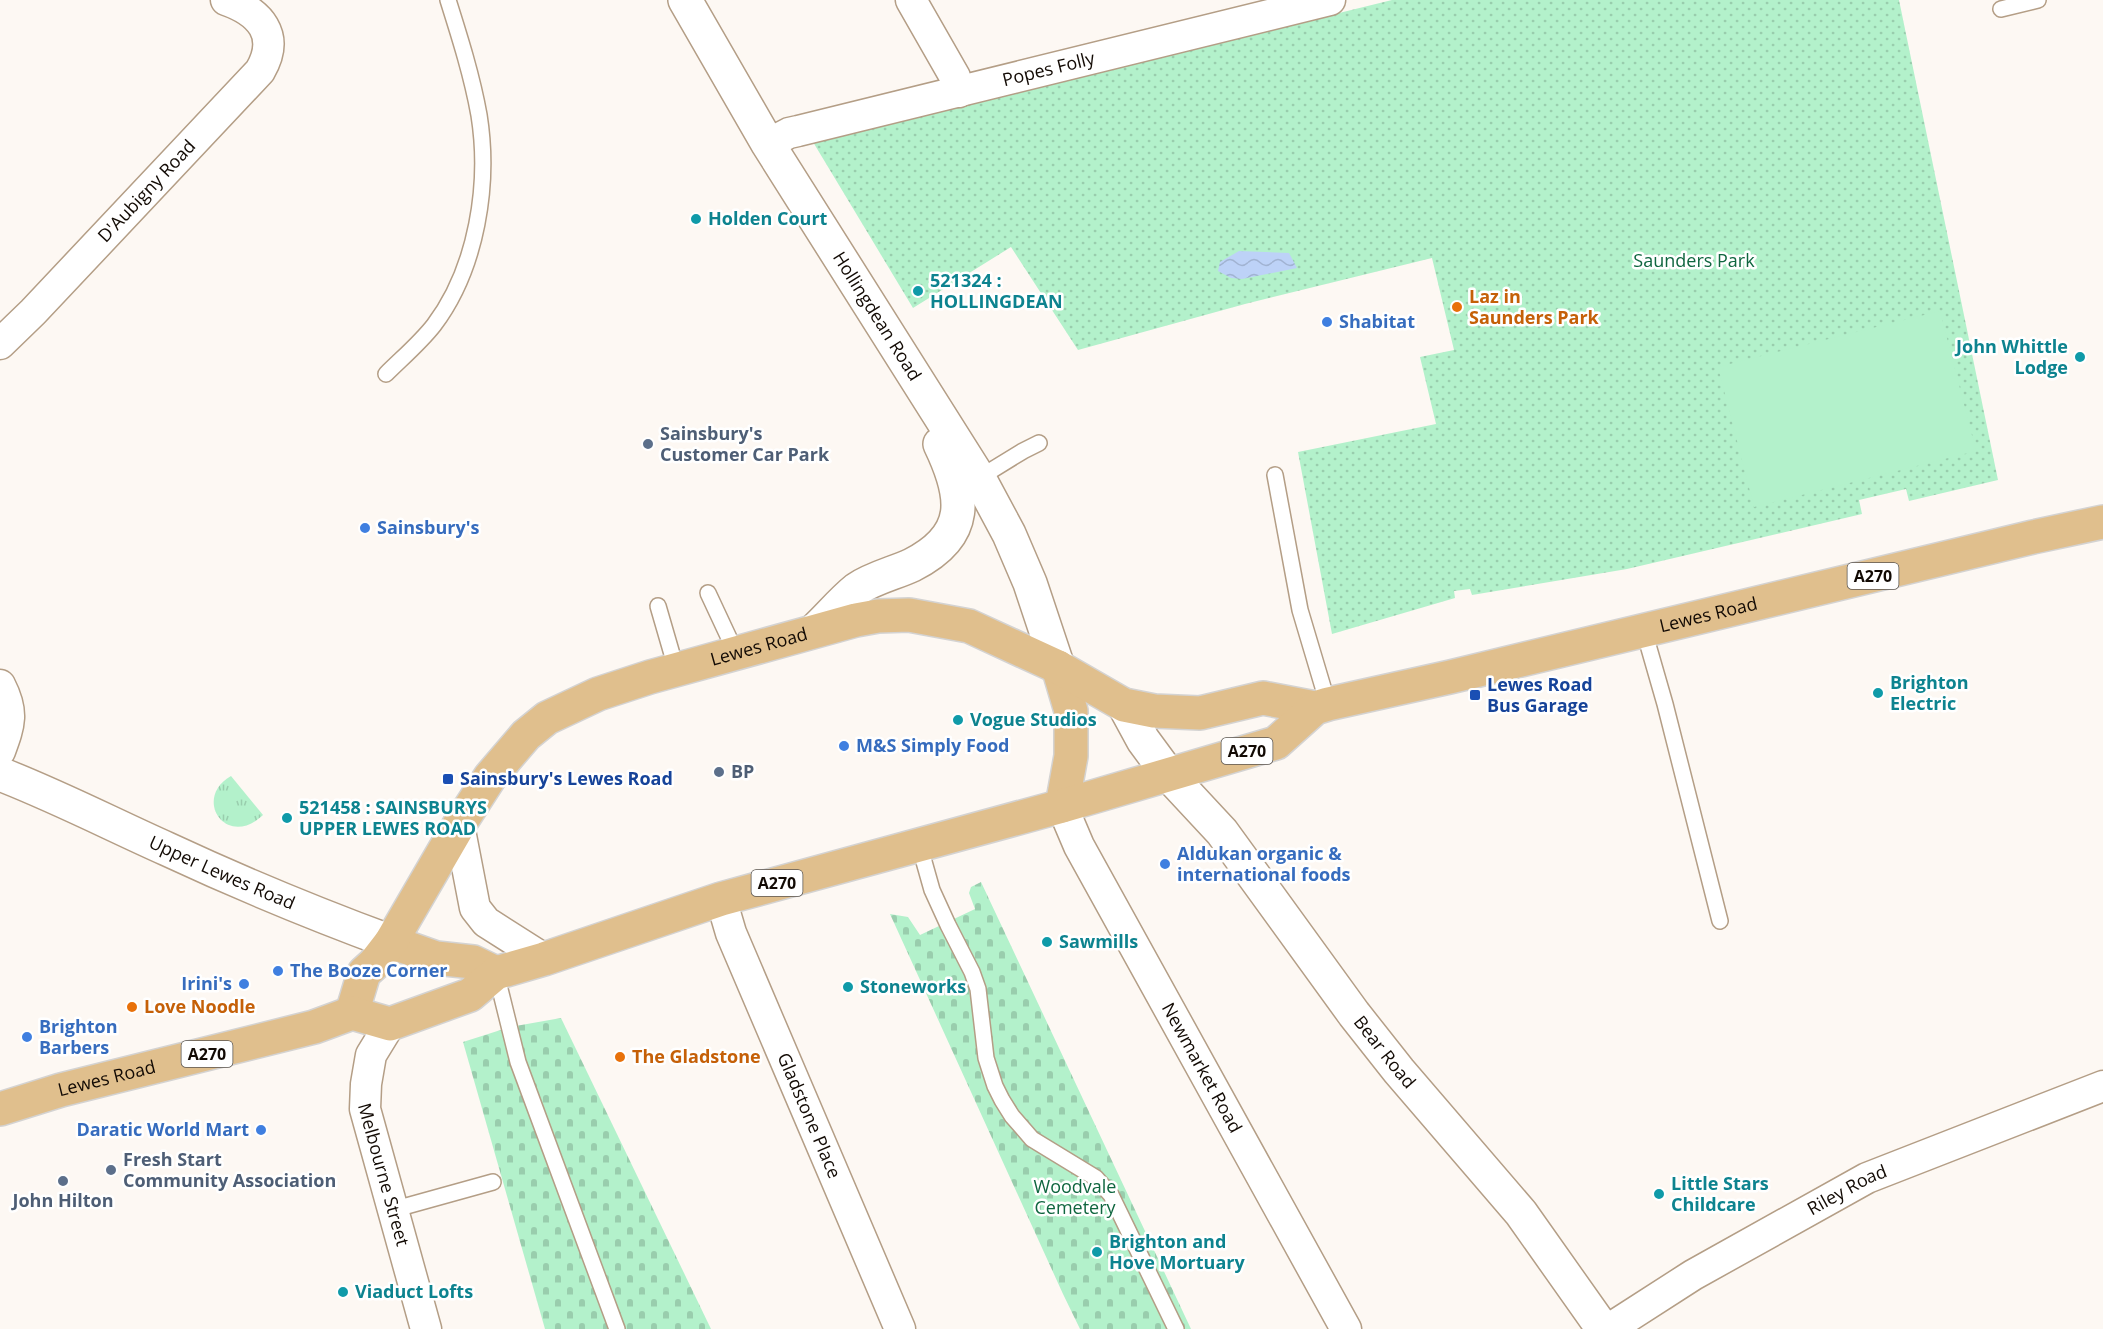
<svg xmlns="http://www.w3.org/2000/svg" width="2103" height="1329" font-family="'Open Sans',sans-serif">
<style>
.grass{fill:url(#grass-tufts)}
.cemetery{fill:url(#cemetery-stones)}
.park{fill:url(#park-dots)}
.pitch{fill:#b3f1cb}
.water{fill:url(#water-waves)}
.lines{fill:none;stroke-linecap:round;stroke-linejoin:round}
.service-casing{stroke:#b49e86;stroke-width:18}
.minor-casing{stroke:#b49e86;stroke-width:33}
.tertiary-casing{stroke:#b49e86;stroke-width:36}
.primary-casing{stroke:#d4d3d2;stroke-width:36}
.service{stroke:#fff;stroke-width:15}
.minor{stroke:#fff;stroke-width:30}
.tertiary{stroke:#fff;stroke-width:33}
.primary{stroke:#e0bf8d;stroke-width:33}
.culture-dot{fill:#0f9aa8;stroke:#fff;stroke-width:2}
.food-dot{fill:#e8710a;stroke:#fff;stroke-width:2}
.shop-dot{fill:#3f7fe0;stroke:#fff;stroke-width:2}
.service-dot{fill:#5c6f8a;stroke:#fff;stroke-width:2}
.transit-dot{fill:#1a4fb4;stroke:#fff;stroke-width:2}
.labels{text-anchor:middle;stroke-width:5;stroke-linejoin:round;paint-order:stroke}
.shield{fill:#fff;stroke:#59544f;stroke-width:1.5}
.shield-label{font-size:16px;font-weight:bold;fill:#120a04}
.street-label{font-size:18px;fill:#120a04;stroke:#fff}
.culture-label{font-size:18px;font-weight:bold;fill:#0d838f;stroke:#fff;text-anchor:start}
.park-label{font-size:18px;fill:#0f663f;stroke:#fff}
.food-label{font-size:18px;font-weight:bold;fill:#c56008;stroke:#fff;text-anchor:start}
.shop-label{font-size:18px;font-weight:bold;fill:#366cbe;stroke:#fff;text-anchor:start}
.service-label{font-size:18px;font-weight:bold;fill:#4e5e75;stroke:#fff;text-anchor:start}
.transit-label{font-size:18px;font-weight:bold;fill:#164399;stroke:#fff;text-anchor:start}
</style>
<defs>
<pattern id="grass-tufts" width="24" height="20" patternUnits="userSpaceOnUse" patternTransform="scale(1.5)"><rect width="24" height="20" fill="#b3f1cb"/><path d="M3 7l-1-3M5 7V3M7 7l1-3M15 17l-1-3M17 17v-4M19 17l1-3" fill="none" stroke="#99cdad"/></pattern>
<pattern id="cemetery-stones" width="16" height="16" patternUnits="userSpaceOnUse" patternTransform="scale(1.5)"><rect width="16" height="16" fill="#b3f1cb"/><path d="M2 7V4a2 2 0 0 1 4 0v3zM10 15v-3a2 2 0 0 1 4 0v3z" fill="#99cdad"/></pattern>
<pattern id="park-dots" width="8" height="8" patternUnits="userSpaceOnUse" patternTransform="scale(1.5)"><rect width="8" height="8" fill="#b3f1cb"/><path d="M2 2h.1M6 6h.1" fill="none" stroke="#99cdad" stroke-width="1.8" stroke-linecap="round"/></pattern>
<pattern id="water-waves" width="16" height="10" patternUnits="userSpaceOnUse" patternTransform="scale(1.5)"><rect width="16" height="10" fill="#bdd2f7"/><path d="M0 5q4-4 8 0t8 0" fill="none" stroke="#a1b3d2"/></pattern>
</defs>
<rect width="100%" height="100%" fill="#fdf8f3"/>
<path class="grass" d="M231 776 263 815C226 850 192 798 231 776Z"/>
<g class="cemetery">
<path d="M981 882 1191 1329H1080L1063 1294 890 914 908 917 920 935 975 909 969 893 971 887Z"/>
<path d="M561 1018 711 1329H545L463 1042 510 1027Z"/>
</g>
<path class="park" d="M1392 0H1899L1998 480 1909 501 1906 489 1859 500 1862 514 1627 569 1472 595 1470 589 1454 591 1455 598 1332 634 1298 452 1436 424 1420 357 1454 350 1432 258 1245 304 1078 350 1011 247 913 308 813 142Z"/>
<path class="pitch" d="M1940 311 1976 451 1754 507 1718 367Z"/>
<path class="water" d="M1239 251 1289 253 1297 268 1242 279 1231 278 1218 271 1220 262Z"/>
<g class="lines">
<defs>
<g id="service">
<path d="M2001 9 2038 0"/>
<path d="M386 374C402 358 420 343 434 325 477 268 490 184 479 115 472 76 460 38 448 0"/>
<path d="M1275 475 1300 610 1328 704"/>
<path d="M979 478 1023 451 1039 443"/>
<path d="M708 593 736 653"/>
<path d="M658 606 676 668"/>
<path d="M1644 631 1665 704 1720 921"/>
<path d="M919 844 932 890 948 925 972 972 978 989 986 1058 995 1086 1002 1100 1012 1116 1032 1139 1096 1178 1111 1195 1176 1329"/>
<path d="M496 973 518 1062 617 1329"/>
<path d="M392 1210 493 1182"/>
</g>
<g id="minor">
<path d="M911 0 955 77 959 92"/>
<path id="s1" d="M768 144 789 133 798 131 1330 0"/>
<path id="s2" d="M0 344 33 312 260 71C281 35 260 12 226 0"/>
<path d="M0 685C14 712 10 724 0 751"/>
<path id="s3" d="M1062 806 1079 846 1346 1329"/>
<path d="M459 825 475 908 486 922 544 959"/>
<path id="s4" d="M721 899 731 933 900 1329"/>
<path id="s5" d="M390 1024 371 1055 366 1084 365 1109 426 1329"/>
<path id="s6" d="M1609 1329 1693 1275 1867 1178 2103 1086"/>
</g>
<g id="tertiary">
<path id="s7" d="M685 0 768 144 979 478 1009 534 1030 583 1058 667"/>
<path d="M814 631C828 618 842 601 857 589 873 578 895 573 912 565 971 535 965 496 940 444"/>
<path id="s8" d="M1124 705 1143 740 1168 774 1222 832 1354 1014 1399 1071 1521 1213 1603 1329"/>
<path id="s9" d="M0 774C57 796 111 824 167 849 240 883 315 914 391 942"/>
</g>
<g id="primary">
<path d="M1058 667 1071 711V756L1062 806"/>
<path d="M391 942 436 958 473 962 496 973"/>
<path id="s10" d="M352 1013 364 973 374 964 391 942 459 825 490 777 526 735 547 718 598 694 650 677 856 620 878 616 909 615 969 626 1058 667 1124 705 1154 711 1200 713 1263 698 1315 708"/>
<path id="s11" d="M0 1109 61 1090 314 1027 352 1013 390 1024 470 995 496 973 544 959 721 899 1062 806 1276 743 1315 708 1328 704 1450 677 2033 537 2103 522"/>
</g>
</defs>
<use href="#service" class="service-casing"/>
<use href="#minor" class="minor-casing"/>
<use href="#tertiary" class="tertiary-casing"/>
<use href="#primary" class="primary-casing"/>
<use href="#service" class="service"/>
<use href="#minor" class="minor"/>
<use href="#tertiary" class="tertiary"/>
<use href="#primary" class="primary"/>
</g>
<g class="culture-dot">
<circle cx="696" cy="219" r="6"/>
<circle cx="918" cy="291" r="6"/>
<circle cx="2080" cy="357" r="6"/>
<circle cx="1878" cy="693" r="6"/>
<circle cx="958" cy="720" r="6"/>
<circle cx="287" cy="818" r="6"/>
<circle cx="1047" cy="942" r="6"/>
<circle cx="848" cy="987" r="6"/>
<circle cx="1659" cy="1194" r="6"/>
<circle cx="1097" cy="1252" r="6"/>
<circle cx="343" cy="1292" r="6"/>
</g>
<g class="food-dot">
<circle cx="1457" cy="307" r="6"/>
<circle cx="132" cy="1007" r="6"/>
<circle cx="620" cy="1057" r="6"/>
</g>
<g class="shop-dot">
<circle cx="1327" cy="322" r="6"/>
<circle cx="365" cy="528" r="6"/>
<circle cx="844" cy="746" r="6"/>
<circle cx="1165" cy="864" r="6"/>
<circle cx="278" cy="971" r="6"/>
<circle cx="244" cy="984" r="6"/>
<circle cx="27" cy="1037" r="6"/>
<circle cx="261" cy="1130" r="6"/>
</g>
<g class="service-dot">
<circle cx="648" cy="444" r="6"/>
<circle cx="719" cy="772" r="6"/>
<circle cx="111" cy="1170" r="6"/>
<circle cx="63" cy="1181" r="6"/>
</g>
<g class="transit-dot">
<rect x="1469" y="689" width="12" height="12" rx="3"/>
<rect x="442" y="773" width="12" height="12" rx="3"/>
</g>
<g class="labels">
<g class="shield">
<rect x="1847.5" y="563" width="51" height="26" rx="4.5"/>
<rect x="1221.5" y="738" width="51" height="26" rx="4.5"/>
<rect x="751.5" y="870" width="51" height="26" rx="4.5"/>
<rect x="181.5" y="1041" width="51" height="26" rx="4.5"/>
</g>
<g class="shield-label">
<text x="1873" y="582">A270</text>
<text x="1247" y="757">A270</text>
<text x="777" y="889">A270</text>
<text x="207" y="1060">A270</text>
</g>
<g class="street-label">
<text dy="6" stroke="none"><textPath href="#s1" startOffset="291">Popes Folly</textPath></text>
<text dy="6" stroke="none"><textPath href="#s2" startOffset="212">D'Aubigny Road</textPath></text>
<text dy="6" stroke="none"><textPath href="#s7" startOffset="370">Hollingdean Road</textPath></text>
<text dy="6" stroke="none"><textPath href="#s11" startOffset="1794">Lewes Road</textPath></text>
<text dy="6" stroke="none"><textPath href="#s10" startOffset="582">Lewes Road</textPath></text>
<text dy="6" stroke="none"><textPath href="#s9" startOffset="243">Upper Lewes Road</textPath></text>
<text dy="6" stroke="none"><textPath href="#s8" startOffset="435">Bear Road</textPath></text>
<text dy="6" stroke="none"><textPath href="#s3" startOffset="297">Newmarket Road</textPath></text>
<text dy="6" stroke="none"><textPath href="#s11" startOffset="111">Lewes Road</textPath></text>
<text dy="6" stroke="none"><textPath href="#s4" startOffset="234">Gladstone Place</textPath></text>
<text dy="6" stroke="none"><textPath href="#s5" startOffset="159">Melbourne Street</textPath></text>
<text dy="6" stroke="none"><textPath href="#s6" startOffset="276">Riley Road</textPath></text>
</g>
<g class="culture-label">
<text x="708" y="225">Holden Court</text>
<text x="930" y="287">521324 :<tspan x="930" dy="21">HOLLINGDEAN</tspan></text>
<text x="2068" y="353" text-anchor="end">John Whittle<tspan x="2068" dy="21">Lodge</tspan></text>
<text x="1890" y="689">Brighton<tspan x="1890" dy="21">Electric</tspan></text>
<text x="970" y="726">Vogue Studios</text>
<text x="299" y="814">521458 : SAINSBURYS<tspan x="299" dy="21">UPPER LEWES ROAD</tspan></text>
<text x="1059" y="948">Sawmills</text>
<text x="860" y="993">Stoneworks</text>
<text x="1671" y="1190">Little Stars<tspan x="1671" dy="21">Childcare</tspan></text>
<text x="1109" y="1248">Brighton and<tspan x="1109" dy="21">Hove Mortuary</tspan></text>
<text x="355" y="1298">Viaduct Lofts</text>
</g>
<g class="park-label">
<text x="1694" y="267">Saunders Park</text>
<text x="1075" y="1193">Woodvale<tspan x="1075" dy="21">Cemetery</tspan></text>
</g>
<g class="food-label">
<text x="1469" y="303">Laz in<tspan x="1469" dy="21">Saunders Park</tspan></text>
<text x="144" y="1013">Love Noodle</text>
<text x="632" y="1063">The Gladstone</text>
</g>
<g class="shop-label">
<text x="1339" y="328">Shabitat</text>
<text x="377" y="534">Sainsbury's</text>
<text x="856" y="752">M&amp;S Simply Food</text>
<text x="1177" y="860">Aldukan organic &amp;<tspan x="1177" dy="21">international foods</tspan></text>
<text x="290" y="977">The Booze Corner</text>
<text x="232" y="990" text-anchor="end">Irini's</text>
<text x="39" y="1033">Brighton<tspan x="39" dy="21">Barbers</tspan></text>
<text x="249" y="1136" text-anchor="end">Daratic World Mart</text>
</g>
<g class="service-label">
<text x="660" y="440">Sainsbury's<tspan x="660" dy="21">Customer Car Park</tspan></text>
<text x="731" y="778">BP</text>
<text x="123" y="1166">Fresh Start<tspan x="123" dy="21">Community Association</tspan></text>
<text x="63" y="1207" text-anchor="middle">John Hilton</text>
</g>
<g class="transit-label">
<text x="1487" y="691">Lewes Road<tspan x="1487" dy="21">Bus Garage</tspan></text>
<text x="460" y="785">Sainsbury's Lewes Road</text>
</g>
</g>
</svg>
